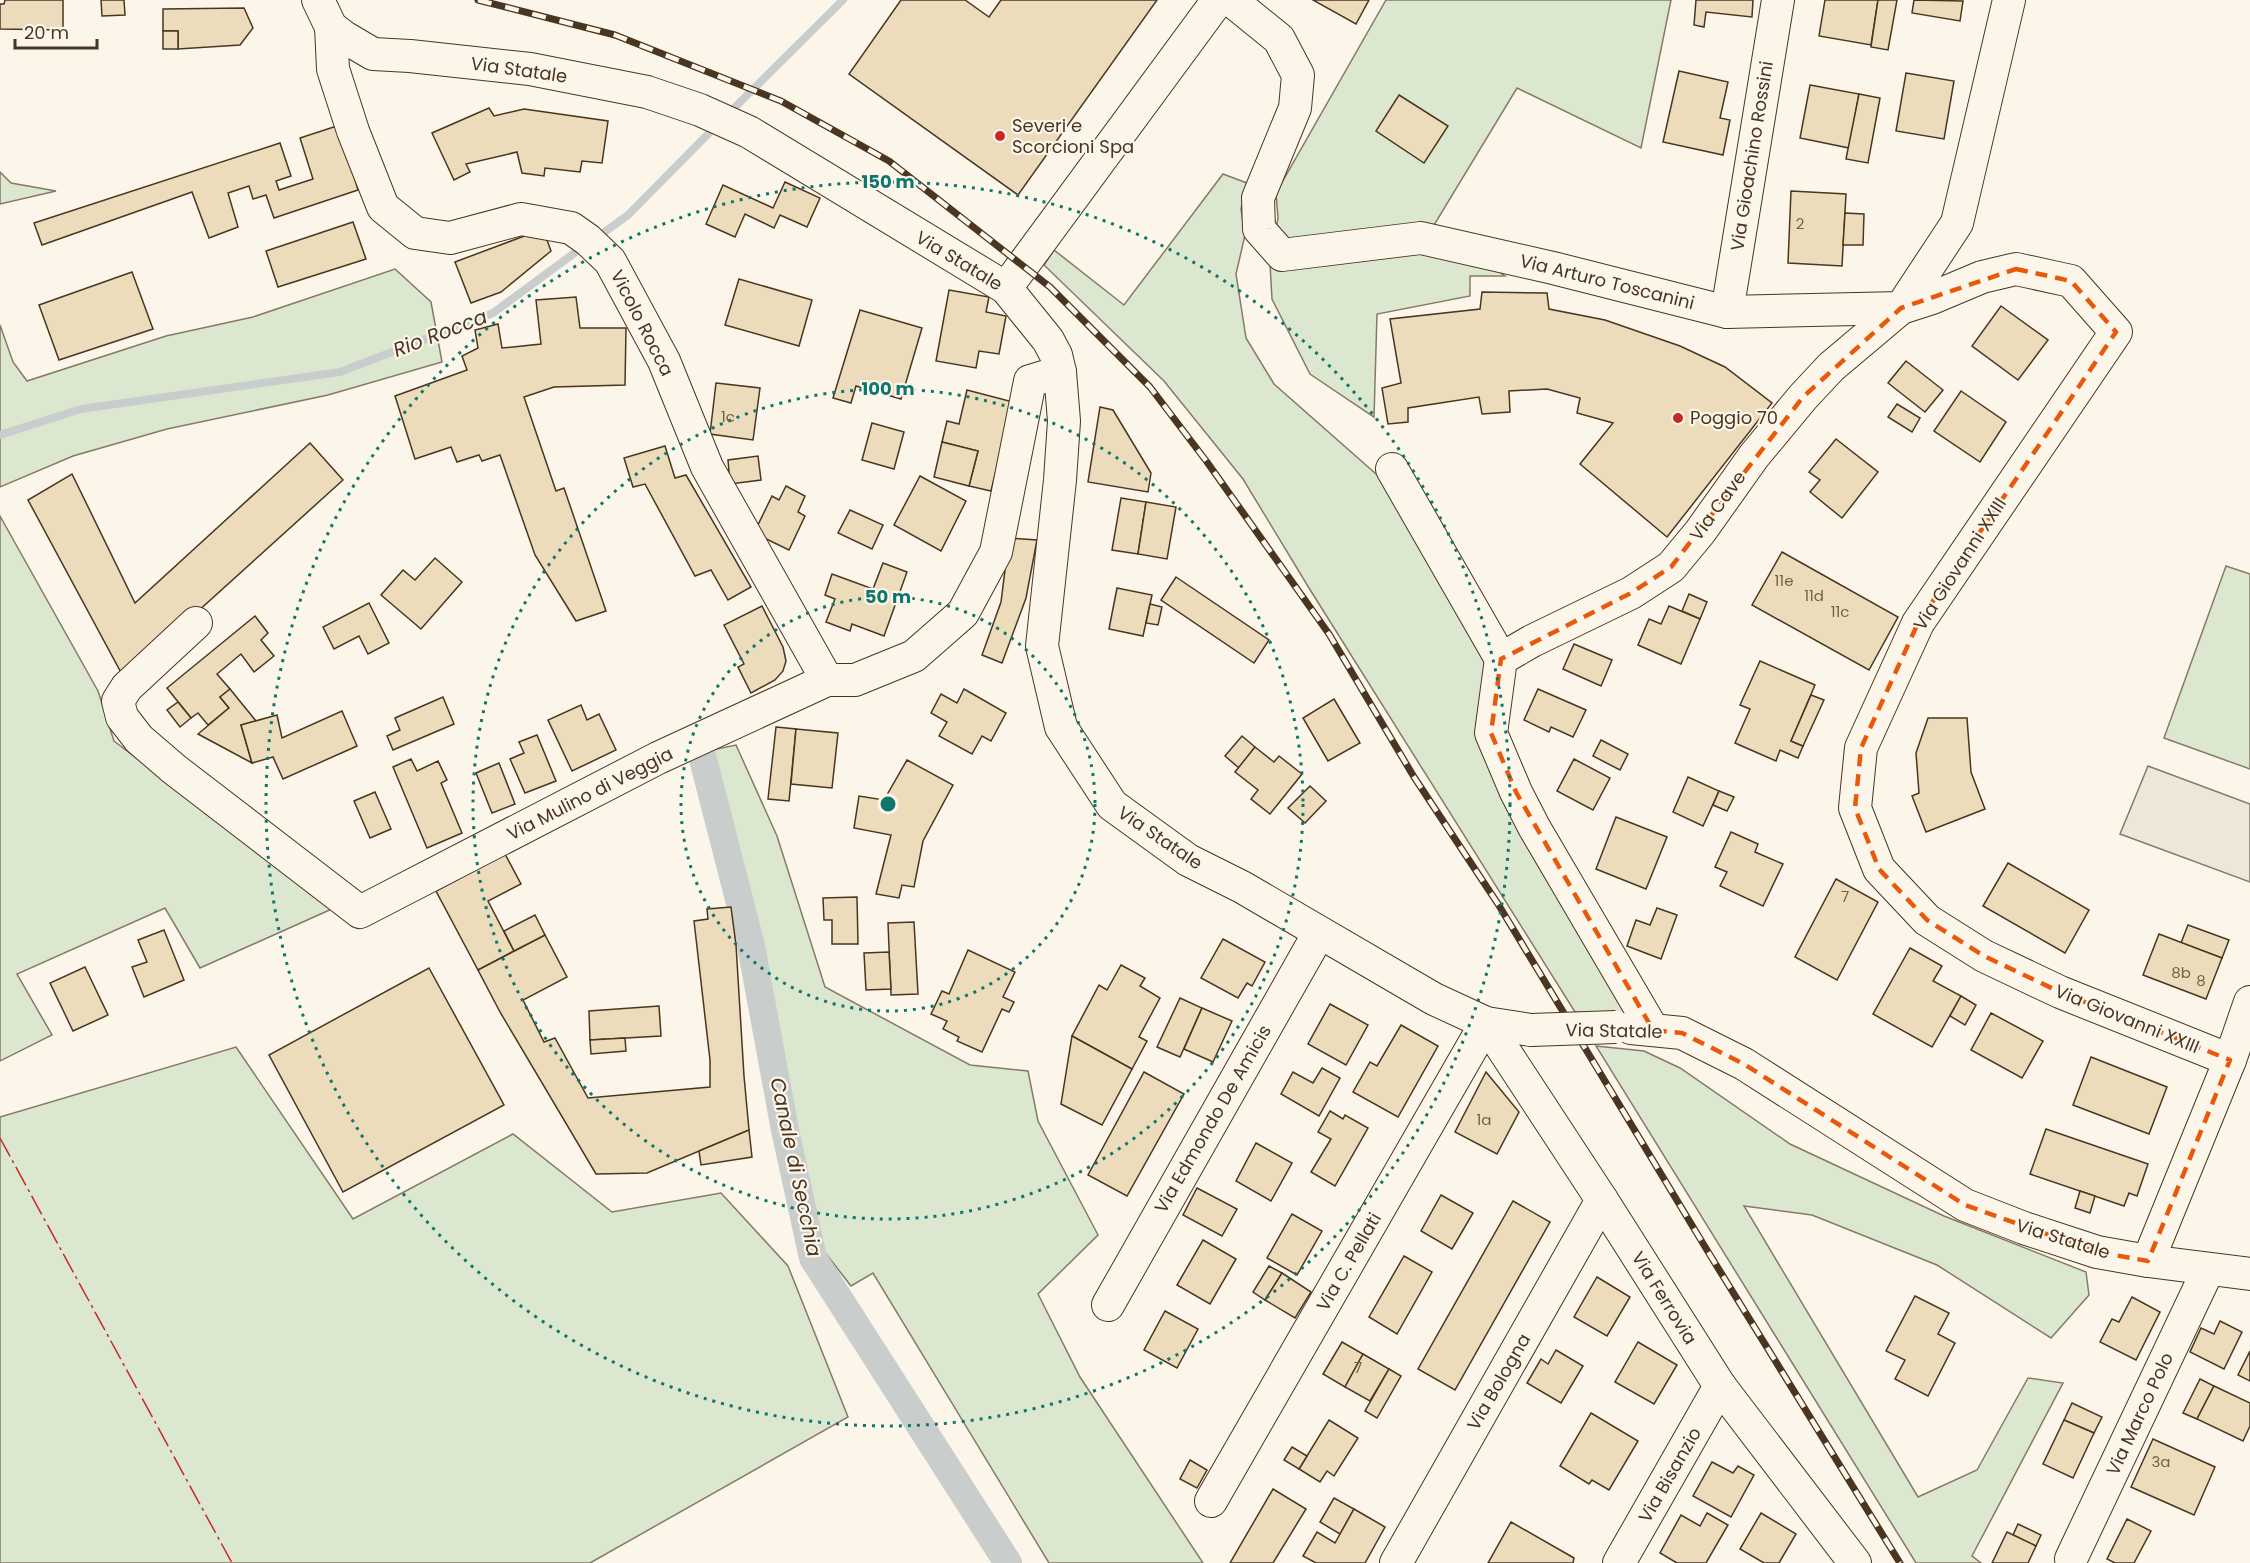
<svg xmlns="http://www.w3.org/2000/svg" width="2250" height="1563" font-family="Poppins,sans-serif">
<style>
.green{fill:#dce7d0;stroke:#887966;stroke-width:1.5}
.parking{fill:#ede7d9;stroke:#887966;stroke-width:1.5}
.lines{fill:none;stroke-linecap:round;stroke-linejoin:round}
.stream{stroke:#c9cecd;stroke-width:8}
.canal{stroke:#c9cecd;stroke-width:28}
.building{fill:#ecdcbc;stroke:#4a3520;stroke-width:1.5}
.minor-casing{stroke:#4a3520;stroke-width:34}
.minor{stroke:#fbf6e9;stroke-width:32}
.rail-casing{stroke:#4a3520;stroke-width:7}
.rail{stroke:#fbf6e9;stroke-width:4.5;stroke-dasharray:14;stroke-linecap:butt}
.minor-bridge-casing{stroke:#4a3520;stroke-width:34;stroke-linecap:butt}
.minor-bridge{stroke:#fbf6e9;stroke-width:32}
.power{stroke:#c62828;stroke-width:1.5;stroke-dasharray:21 4.5 3 4.5;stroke-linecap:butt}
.marked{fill:none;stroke:#e8590c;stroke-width:4.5;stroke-dasharray:12 8;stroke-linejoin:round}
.ring{fill:none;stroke:#0f766e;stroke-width:3;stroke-dasharray:3 6}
.poi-dot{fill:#c62828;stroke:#fbf6e9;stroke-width:2}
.labels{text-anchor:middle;stroke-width:4.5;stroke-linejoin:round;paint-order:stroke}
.number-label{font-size:15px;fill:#725f47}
.street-label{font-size:18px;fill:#4a3520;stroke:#fbf6e9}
.poi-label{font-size:18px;fill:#4a3520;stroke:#fbf6e9;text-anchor:start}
.water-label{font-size:20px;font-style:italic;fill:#4a3520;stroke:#fbf6e9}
.centre{fill:#0f766e;stroke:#fbf6e9;stroke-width:3}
.ring-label{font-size:18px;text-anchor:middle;font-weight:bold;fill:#0f766e;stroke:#fbf6e9;stroke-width:4.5;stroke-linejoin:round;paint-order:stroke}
</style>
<rect width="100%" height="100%" fill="#fbf6e9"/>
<g class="green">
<path d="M1386 0H1671L1641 148 1517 88 1434 225 1505 276H1470V296L1377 314 1374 417 1310 374 1272 299 1270 264 1278 218 1276 193Z"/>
<path d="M0 172 11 183 56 191 0 204Z"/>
<path d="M1223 174 1247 183 1241 209 1245 235 1236 274 1246 338 1274 384 1384 481 1485 662 1476 729 1630 1014 1575 1012 1309 588 1243 479 1164 381 1044 265 1054 250 1124 305Z"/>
<path d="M395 269 431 302 442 362 328 395 167 429 73 456 0 487V325L13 362 27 381 166 336 253 317Z"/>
<path d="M0 516 98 691 114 741 334 908 200 968 165 908 17 974 52 1035 0 1061Z"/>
<path d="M2226 566 2250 574V769L2164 738Z"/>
<path d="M736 745 777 836 825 987 970 1065 1028 1071 1038 1121 1098 1235 1038 1294 1080 1377 1203 1563H1049L873 1273 851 1286 820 1246 712 750Z"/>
<path d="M1596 1046 1644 1051 1680 1068 1790 1144 1944 1216 2086 1272 2089 1295 2051 1338 1937 1265 1812 1215 1744 1206 1918 1497 1977 1470 2028 1378 2063 1383 1972 1556 1981 1563H1916Z"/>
<path d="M236 1047 353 1219 513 1134 612 1212 721 1193 788 1266 848 1417 590 1563H0V1117Z"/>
</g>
<path class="parking" d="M2148 766 2250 804V882L2120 834Z"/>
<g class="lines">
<g class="stream">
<path d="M726 116 843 0"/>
<path d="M595 239 628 215 717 125"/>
<path d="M0 435 81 409 340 372 493 313 584 246"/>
</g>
<path class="canal" d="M703 759 751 946 785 1130 813 1258 1008 1563"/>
</g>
<g class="building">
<path d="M5 0H63V30L0 29V4H4Z"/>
<path d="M101 0H124L125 15 102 16Z"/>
<path d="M901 0H965L989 17 1001 0H1157L1018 195 849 74Z"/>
<path d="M1313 0H1369L1356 24Z"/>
<path d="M1696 0H1753L1752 17 1706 12 1704 27 1694 25Z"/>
<path d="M1825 0H1878L1871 45 1819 36Z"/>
<path d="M1878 0H1897L1888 50 1871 47Z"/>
<path d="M1914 0 1963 1 1960 21 1912 13Z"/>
<path d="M244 8 253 28 240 45 178 49V31H163V9Z"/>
<rect x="163" y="31" width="15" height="18"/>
<path d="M1679 71 1728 82 1720 118 1730 120 1723 155 1663 142Z"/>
<path d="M1906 73 1954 81 1944 139 1896 131Z"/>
<path d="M1810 85 1859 94 1849 148 1800 138Z"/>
<path d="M1859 94 1880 98 1868 163 1846 159Z"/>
<path d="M1399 95 1448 126 1424 163 1376 131Z"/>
<path d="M489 108 494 116 524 109 608 121 602 163 582 161 580 172 545 168 544 176 522 173 517 152 466 164 470 172 454 180 432 133Z"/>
<path d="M346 123 351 166 358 190 274 218 266 195 253 199 249 186 228 193 238 227 209 238 192 192 42 245 34 223 280 143 291 176 276 181 279 190 313 179 300 138Z"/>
<path d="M785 182 820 198 807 227 780 215 774 228 745 214 735 237 706 224 723 185 773 208Z"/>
<path d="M1791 191 1846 194 1842 266 1788 263Z"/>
<path d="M1845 213 1864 214 1863 245H1843Z"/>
<path d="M353 222 366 259 278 287 266 251Z"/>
<path d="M543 229 551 251 501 292 471 303 455 262Z"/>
<path d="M132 272 153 329 59 360 39 305Z"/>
<path d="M739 279 812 300 799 346 725 325Z"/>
<path d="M949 290 989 297 986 312 1006 316 999 354 979 351 976 368 936 361Z"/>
<path d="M1482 292 1547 293 1549 309 1605 320 1680 346 1725 367 1772 403 1667 537 1580 464 1613 423 1577 413 1580 398 1547 389 1509 391 1510 412 1482 414 1479 397 1408 408V422L1388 424 1382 388 1401 383 1390 319 1480 309Z"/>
<path d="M576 297 580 328H626L625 385 554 387 524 397 556 491 564 488 606 611 576 621 535 555 500 455 482 461 479 455 457 462 451 447 415 459 395 396 467 370 462 356 478 348 475 330 498 324 502 348 541 344 536 300Z"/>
<path d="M2001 306 2048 340 2018 380 1972 346Z"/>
<path d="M860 310 922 328 901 399 856 386 851 403 833 398Z"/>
<path d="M1906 361 1943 390 1925 412 1888 383Z"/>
<path d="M716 383 760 388 753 440 710 434Z"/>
<path d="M967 390 1013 402 991 491 969 486 978 451 942 442 947 421 959 424Z"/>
<path d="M1961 391 2006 422 1980 462 1934 431Z"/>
<path d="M1897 404 1920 418 1912 432 1888 417Z"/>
<path d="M1100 407 1113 410 1151 473 1148 492 1088 482Z"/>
<path d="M872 423 904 432 894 469 862 460Z"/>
<path d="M1836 439 1878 472 1842 518 1810 492 1820 480 1809 472Z"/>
<path d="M942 442 978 451 969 486 934 477Z"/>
<path d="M310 443 343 480 124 678 28 500 72 474 135 603Z"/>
<path d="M665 446 675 478 686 475 751 587 728 600 711 570 695 576 645 484 633 487 624 458Z"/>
<path d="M758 456 761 480 730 484 728 460Z"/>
<path d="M920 476 966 501 941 551 894 525Z"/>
<path d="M786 486 805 496 798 512 805 516 789 550 754 533 772 496 779 500Z"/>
<path d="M1121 498 1146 502 1138 554 1112 550Z"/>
<path d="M1146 502 1176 507 1167 559 1138 554Z"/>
<path d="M850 510 883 525 872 549 838 533Z"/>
<path d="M1009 538 1037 540 1026 598 1002 663 982 655 1001 602Z"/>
<path d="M1782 552 1898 617 1869 670 1752 605Z"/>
<path d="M435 558 462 582 421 629 381 595 403 570 415 580Z"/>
<path d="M883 563 907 572 884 636 852 624 850 631 826 622 835 599 825 595 832 574 873 589Z"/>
<path d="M1176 577 1269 640 1254 663 1161 600Z"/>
<path d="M1117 588 1152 595 1143 636 1109 629Z"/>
<path d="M1689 594 1707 602 1700 619 1682 611Z"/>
<path d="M369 603 389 643 368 654 359 636 334 649 323 627Z"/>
<path d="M1150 604 1162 607 1158 625 1146 623Z"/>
<path d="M762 606 783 647 786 661 783 671 775 680 751 693 738 667 744 664 724 625Z"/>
<path d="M1669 606 1700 619 1681 664 1638 645 1649 619 1661 624Z"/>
<path d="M255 616 268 633 261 640 274 656 254 672 241 654 217 674 230 689 220 697 229 708 208 725 198 713 191 718 167 688Z"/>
<path d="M1574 644 1612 660 1601 686 1563 669Z"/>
<path d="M1760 661 1815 685 1791 741 1803 746 1798 758 1780 750 1776 761 1735 743 1750 709 1740 705Z"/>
<path d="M230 689 256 721 241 725 252 763 198 734 229 708 220 697Z"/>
<path d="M964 689 1006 713 991 741 982 736 972 754 939 736 947 722 931 713 941 694 957 703Z"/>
<path d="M1538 689 1586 710 1573 737 1551 727 1549 732 1524 720Z"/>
<path d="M1811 695 1824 700 1803 746 1791 741Z"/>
<path d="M443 697 454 724 393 750 387 736 400 730 395 718Z"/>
<path d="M1334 699 1360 743 1328 761 1303 718Z"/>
<path d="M178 702 191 718 180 727 167 710Z"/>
<path d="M581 705 587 720 599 714 616 750 572 771 548 720Z"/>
<path d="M342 711 357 746 283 779 273 757 252 763 241 725 277 715 282 738Z"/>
<path d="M1928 718H1967L1971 772 1985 809 1926 832 1912 796 1919 793 1916 753Z"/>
<path d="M776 727 796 729 789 801 768 799Z"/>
<path d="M796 729 838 733 832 788 791 784Z"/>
<path d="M537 735 556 781 525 793 510 759 524 753 519 742Z"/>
<path d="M1242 736 1255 747 1239 768 1225 756Z"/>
<path d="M1601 740 1628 754 1620 770 1593 756Z"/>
<path d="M1255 747 1274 762 1279 756 1302 774 1270 814 1251 799 1258 790 1235 772Z"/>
<path d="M411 759 417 771 438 761 447 780 441 783 462 833 427 848 393 767Z"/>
<path d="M1574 759 1610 778 1593 810 1557 791Z"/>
<path d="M907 760 953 785 923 841 914 887 902 885 899 898 876 894 891 835 854 828 859 796 884 800Z"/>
<path d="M499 763 515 804 492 813 476 773Z"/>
<path d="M1688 777 1719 791 1703 826 1673 812Z"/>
<path d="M1310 786 1326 801 1305 823 1288 808Z"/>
<path d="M1719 791 1734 797 1727 811 1713 805Z"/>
<path d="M375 792 391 829 370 838 354 801Z"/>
<path d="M1616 817 1667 837 1646 889 1596 869Z"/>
<path d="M1731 832 1758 844 1755 852 1783 864 1763 906 1720 886 1727 872 1715 867Z"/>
<path d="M505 854 521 884 488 901 514 951 478 970 436 891Z"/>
<path d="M2008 863 2089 910 2065 953 1983 906Z"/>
<path d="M1836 879 1878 902 1837 980 1795 957Z"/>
<path d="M857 897 858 944H832V920H824L823 898Z"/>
<path d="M731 907 736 945 744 1076 749 1130 647 1173 596 1174 500 1012 478 970 545 935 567 977 523 1000 544 1042 555 1038 588 1098 710 1087V1060L694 921 708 919 707 909Z"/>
<path d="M1657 908 1677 915 1661 959 1627 946 1636 920 1650 925Z"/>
<path d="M535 915 545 935 514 951 504 931Z"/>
<path d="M914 922 918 994 891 995 888 923Z"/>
<path d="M2188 925 2229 940 2222 958 2181 943Z"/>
<path d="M164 930 184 980 144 997 132 967 147 962 138 940Z"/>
<path d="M2159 934 2222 958 2206 999 2143 975Z"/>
<path d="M1223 939 1265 962 1252 986 1247 983 1238 998 1201 978Z"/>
<path d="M1910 948 1942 966 1933 981 1961 996 1932 1047 1873 1014Z"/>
<path d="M968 950 1015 972 1003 997 1014 1002 1009 1012 1002 1009 982 1052 957 1041 959 1037 943 1029 947 1021 931 1014 942 991 949 994Z"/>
<path d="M889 952 891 989 866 990 864 953Z"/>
<path d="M1121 965 1145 978 1140 986 1160 998 1139 1037 1147 1041 1132 1069 1072 1036 1099 985 1107 990Z"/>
<path d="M85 967 108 1015 73 1031 50 983Z"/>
<path d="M429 968 504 1105 343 1192 269 1055Z"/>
<path d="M1961 996 1976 1005 1965 1025 1950 1016Z"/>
<path d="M1180 998 1202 1008 1180 1057 1157 1047Z"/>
<path d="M1330 1004 1368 1025 1346 1065 1308 1044Z"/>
<path d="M659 1006 661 1036 590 1040 589 1011Z"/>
<path d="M1202 1008 1232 1021 1213 1062 1184 1049Z"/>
<path d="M1991 1013 2043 1041 2022 1078 1971 1050Z"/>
<path d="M1401 1025 1438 1046 1398 1117 1353 1092 1370 1062 1377 1066Z"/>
<path d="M1072 1036 1132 1069 1102 1125 1061 1104Z"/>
<path d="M625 1038 626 1051 591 1054 590 1040Z"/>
<path d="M2091 1057 2167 1087 2149 1134 2073 1105Z"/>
<path d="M1322 1068 1340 1078 1319 1116 1281 1094 1293 1072 1313 1083Z"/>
<path d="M1144 1072 1184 1094 1127 1196 1088 1175Z"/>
<path d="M1486 1072 1519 1112 1497 1154 1455 1132Z"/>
<path d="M1330 1111 1343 1119 1345 1115 1368 1128 1335 1186 1311 1172 1331 1139 1318 1132Z"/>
<path d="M2046 1129 2148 1164 2137 1196 2129 1193 2124 1206 2030 1174Z"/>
<path d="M749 1130 752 1157 701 1165 699 1151Z"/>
<path d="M1256 1143 1292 1163 1271 1201 1236 1181Z"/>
<path d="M1197 1188 1237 1209 1222 1236 1183 1215Z"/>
<path d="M2080 1191 2095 1196 2090 1213 2075 1208Z"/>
<path d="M1441 1195 1473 1213 1452 1249 1421 1231Z"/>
<path d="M1513 1201 1550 1222 1455 1390 1418 1369Z"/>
<path d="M1292 1214 1322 1231 1297 1275 1267 1258Z"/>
<path d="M1203 1240 1236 1259 1210 1304 1177 1285Z"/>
<path d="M1404 1256 1432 1272 1397 1334 1369 1317Z"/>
<path d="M1269 1266 1282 1273 1265 1300 1253 1292Z"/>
<path d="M1282 1273 1311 1292 1295 1318 1265 1300Z"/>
<path d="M1597 1277 1630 1297 1607 1336 1574 1317Z"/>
<path d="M1915 1296 1949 1313 1938 1334 1955 1343 1928 1396 1895 1379 1905 1360 1886 1351Z"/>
<path d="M2132 1297 2160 1312 2136 1360 2100 1342 2112 1319 2119 1322Z"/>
<path d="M1165 1311 1198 1329 1177 1368 1144 1350Z"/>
<path d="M2220 1321 2242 1332 2224 1369 2190 1352 2201 1328 2214 1334Z"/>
<path d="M1342 1342 1363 1354 1345 1387 1323 1374Z"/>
<path d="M1638 1342 1677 1365 1654 1404 1615 1382Z"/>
<path d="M1556 1350 1583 1366 1561 1403 1527 1383 1541 1359 1548 1364Z"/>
<path d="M2250 1351V1381L2238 1375Z"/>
<path d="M1363 1354 1389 1369 1370 1401 1345 1387Z"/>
<path d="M1389 1369 1401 1376 1377 1418 1365 1411Z"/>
<path d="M2200 1379 2214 1386 2197 1419 2183 1413Z"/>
<path d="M2214 1386 2250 1403V1426L2243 1441 2197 1419Z"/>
<path d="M2072 1403 2102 1417 2094 1433 2064 1420Z"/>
<path d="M1591 1413 1638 1441 1609 1490 1592 1480 1589 1484 1560 1466Z"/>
<path d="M1329 1420 1358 1438 1334 1476 1327 1471 1320 1482 1299 1469Z"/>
<path d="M2064 1420 2094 1433 2073 1478 2043 1464Z"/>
<path d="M2153 1439 2215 1467 2194 1515 2131 1487Z"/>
<path d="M1292 1447 1307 1456 1299 1469 1284 1460Z"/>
<path d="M1190 1460 1207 1470 1197 1488 1180 1479Z"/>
<path d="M1712 1462 1733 1473 1738 1466 1754 1475 1731 1517 1693 1496Z"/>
<path d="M1273 1489 1306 1509 1273 1563H1230Z"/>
<path d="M1334 1498 1354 1509 1340 1534 1320 1522Z"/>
<path d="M1354 1509 1385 1527 1365 1563H1316L1303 1556 1317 1532 1335 1543Z"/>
<path d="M1707 1513 1728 1525 1706 1563H1677L1660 1553 1681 1515 1700 1526Z"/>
<path d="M1761 1513 1796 1534 1779 1563H1764L1740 1549Z"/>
<path d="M2127 1519 2151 1531 2134 1563H2115L2107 1559Z"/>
<path d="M1511 1522 1574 1558 1573 1563H1488Z"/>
<path d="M2018 1524 2041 1535 2036 1546 2013 1535Z"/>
<path d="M2007 1532 2036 1546 2028 1563H1992Z"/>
</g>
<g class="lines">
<defs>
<g id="minor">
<path d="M318 0 331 27 344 37 373 54 410 56 530 69 647 92 700 110 749 132 1006 288 1048 340 1056 355 1060 372 1064 421 1060 480 1042 646 1061 727 1112 805 1188 860 1242 887 1434 999 1486 1023 1531 1030"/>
<path d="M1231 0 1279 39 1298 75 1295 108 1258 198 1259 229 1282 255 1421 238 1553 268 1727 312 1901 308 1957 223 2009 0"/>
<path d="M331 27 333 69 353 131 383 207 415 233 450 238 521 219 571 228 588 240 610 261 664 361 707 467 827 680"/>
<path d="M1006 288 1218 0"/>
<path d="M1727 312 1778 0"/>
<path d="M1392 469 1501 659"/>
<path d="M196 623 127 687 118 701 122 717 139 739 174 769 360 912 658 758 827 680H855L914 656 963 613 996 552 1030 381 1060 372"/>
<path d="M1486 1023 1602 1200 1720 1386 1855 1563"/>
<path d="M1631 1028 1682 1033 1744 1064 1965 1205 2024 1228 2097 1252 2148 1261 2250 1274"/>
<path d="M1653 1030 1534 827 1516 792 1491 733 1501 659 1532 641 1631 593 1671 567 1700 532 1754 456 1803 397 1831 367 1901 308 1932 298 1982 277 2016 269 2071 281 2116 332 1918 623 1861 748 1855 808 1879 869 1927 920 1984 956 2060 992 2230 1060"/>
<path d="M2148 1261 2230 1060 2250 1002"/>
<path d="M1108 1305 1319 933"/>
<path d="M1211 1501 1486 1023"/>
<path d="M2071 1559 2208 1270"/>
<path d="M1396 1563 1602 1200"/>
<path d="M1619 1563 1720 1386"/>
</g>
</defs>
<use href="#minor" class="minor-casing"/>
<use href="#minor" class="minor"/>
<defs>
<path id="rail" d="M478 0 615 35 781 101 889 161 1050 287 1150 387 1207 462 1329 634 1414 777 1498 904 1710 1255 1900 1563"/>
</defs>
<use href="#rail" class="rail-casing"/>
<use href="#rail" class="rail"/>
<defs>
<path id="minor-bridge" d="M1531 1030 1616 1027"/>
</defs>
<use href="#minor-bridge" class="minor-bridge-casing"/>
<use href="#minor-bridge" class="minor-bridge"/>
<path class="power" d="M0 1138 232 1563"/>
</g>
<path class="marked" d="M2016 269 2071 281 2116 332 1918 623 1861 748 1855 808 1879 869 1927 920 1984 956 2060 992 2230 1060 2148 1261 2097 1252 1965 1205 1744 1064 1682 1033 1653 1030 1516 792 1491 733 1501 659 1631 593 1671 567 1803 397 1901 308Z"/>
<g class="ring">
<circle cx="888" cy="804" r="207"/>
<circle cx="888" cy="804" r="415"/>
<circle cx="888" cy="804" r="622"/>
</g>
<g class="poi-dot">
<circle cx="1000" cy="136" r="6"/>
<circle cx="1678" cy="418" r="6"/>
</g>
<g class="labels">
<g class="number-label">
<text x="1800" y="229">2</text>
<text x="728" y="422">1c</text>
<text x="1784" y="586">11e</text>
<text x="1814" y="601">11d</text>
<text x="1840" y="617">11c</text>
<text x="1845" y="902">7</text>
<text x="2181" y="978">8b</text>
<text x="2201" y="986">8</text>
<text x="1484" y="1125">1a</text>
<text x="1358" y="1373">7</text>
<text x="2161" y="1467">3a</text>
</g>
<g class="street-label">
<text transform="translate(519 70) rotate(8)" y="6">Via Statale</text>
<text transform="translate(1752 156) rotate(-81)" y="6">Via Gioachino Rossini</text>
<text transform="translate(959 261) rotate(31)" y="6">Via Statale</text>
<text transform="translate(1607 282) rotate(14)" y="6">Via Arturo Toscanini</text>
<text transform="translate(642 323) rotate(63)" y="6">Vicolo Rocca</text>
<text transform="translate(1718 506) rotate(-54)" y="6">Via Cave</text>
<text transform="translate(1960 564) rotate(-57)" y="6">Via Giovanni XXIII</text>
<text transform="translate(590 794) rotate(-27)" y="6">Via Mulino di Veggia</text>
<text transform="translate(1160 838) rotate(34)" y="6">Via Statale</text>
<text transform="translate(2127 1019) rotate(22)" y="6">Via Giovanni XXIII</text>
<text transform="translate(1614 1031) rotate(1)" y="6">Via Statale</text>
<text transform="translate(1213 1119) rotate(-60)" y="6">Via Edmondo De Amicis</text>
<text transform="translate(2063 1239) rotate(17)" y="6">Via Statale</text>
<text transform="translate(1349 1262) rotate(-60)" y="6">Via C. Pellati</text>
<text transform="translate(1664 1298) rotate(58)" y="6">Via Ferrovia</text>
<text transform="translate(1499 1382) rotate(-60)" y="6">Via Bologna</text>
<text transform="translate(2140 1414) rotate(-65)" y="6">Via Marco Polo</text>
<text transform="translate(1670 1475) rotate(-60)" y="6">Via Bisanzio</text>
</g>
<g class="poi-label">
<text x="1012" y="132">Severi e<tspan x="1012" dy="21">Scorcioni Spa</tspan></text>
<text x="1690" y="424">Poggio 70</text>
</g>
<g class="water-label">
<text transform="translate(440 333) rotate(-21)" y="7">Rio Rocca</text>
<text transform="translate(796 1167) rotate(78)" y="7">Canale di Secchia</text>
</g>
</g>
<circle cx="888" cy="804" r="9" class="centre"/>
<g class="ring-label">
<text x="888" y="188">150 m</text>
<text x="888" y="395">100 m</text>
<text x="888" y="603">50 m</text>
</g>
<path d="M15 39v9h82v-9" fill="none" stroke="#4a3520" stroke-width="3"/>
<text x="24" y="39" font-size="18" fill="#4a3520" stroke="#fbf6e9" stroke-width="4.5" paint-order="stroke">20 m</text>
</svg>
